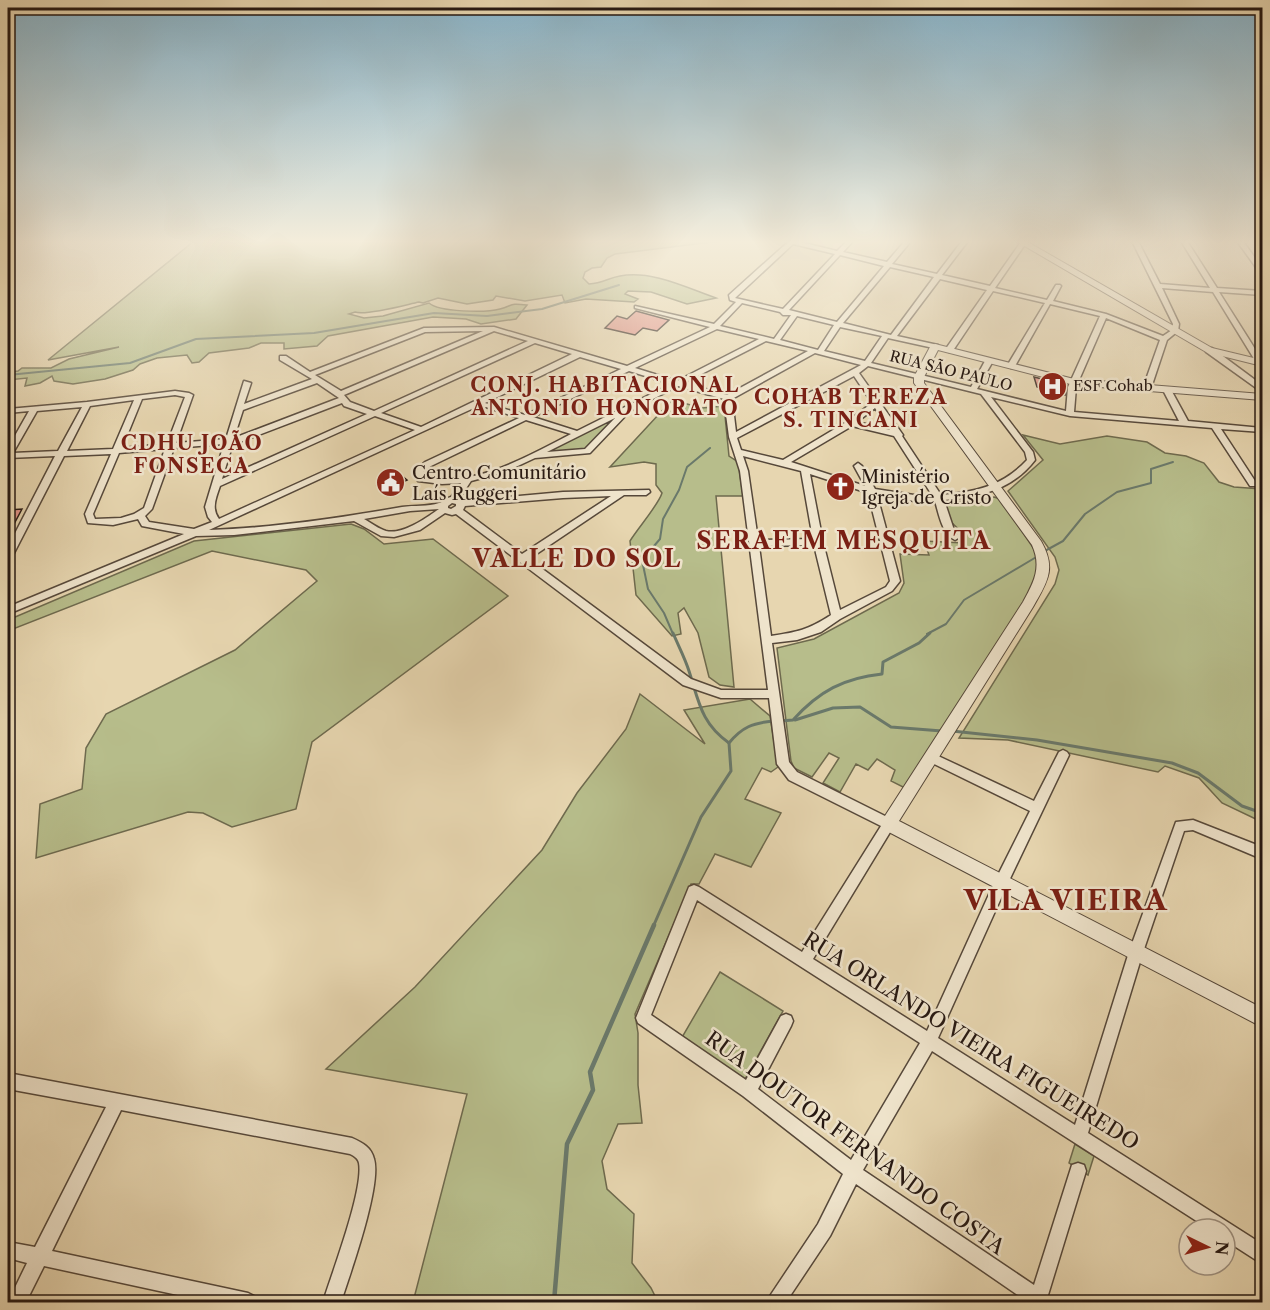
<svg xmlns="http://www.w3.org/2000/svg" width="1270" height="1310" font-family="'Libre Caslon Text',serif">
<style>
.green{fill:#b7bd8b;stroke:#6e6a4e;stroke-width:1.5}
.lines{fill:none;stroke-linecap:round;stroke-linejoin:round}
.stream-far2{stroke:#6a796b;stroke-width:2}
.stream-far1{stroke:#6a796b;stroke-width:3}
.stream{stroke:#6a796b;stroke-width:4.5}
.building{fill:#e2948a;stroke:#261812;stroke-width:1.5}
.minor-casing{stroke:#56483a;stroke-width:3}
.tertiary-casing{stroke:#56483a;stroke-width:2}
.minor{fill:#efe4cc;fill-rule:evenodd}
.tertiary{fill:#efe4cc;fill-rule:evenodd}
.labels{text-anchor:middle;stroke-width:5;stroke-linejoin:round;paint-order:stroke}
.far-street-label{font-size:15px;fill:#261812;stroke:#efe4cc}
.far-poi-label{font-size:15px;fill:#261812;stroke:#efe4cc;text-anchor:start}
.poi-label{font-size:18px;fill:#261812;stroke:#efe4cc;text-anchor:start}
.far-district-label{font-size:20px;font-weight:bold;letter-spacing:1.5px;fill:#7a1f14;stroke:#efe4cc}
.near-street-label{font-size:21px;fill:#261812;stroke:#efe4cc}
.district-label{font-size:24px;font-weight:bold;letter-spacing:1.5px;fill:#7a1f14;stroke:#efe4cc}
.near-district-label{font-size:28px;font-weight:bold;letter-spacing:1.5px;fill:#7a1f14;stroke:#efe4cc}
</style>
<rect width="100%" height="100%" fill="#e7d6b0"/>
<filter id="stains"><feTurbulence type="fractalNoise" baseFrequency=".00333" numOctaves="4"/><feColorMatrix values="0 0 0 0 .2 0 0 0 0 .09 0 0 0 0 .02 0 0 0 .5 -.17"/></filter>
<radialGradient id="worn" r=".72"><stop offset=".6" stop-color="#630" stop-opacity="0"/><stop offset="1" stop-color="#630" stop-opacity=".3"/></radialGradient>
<g class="green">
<path d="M194 241H720L615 254 607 258 601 267 592 268 585 272 583 278 589 284C603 283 608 278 620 276 652 270 687 288 716 298L687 304 651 292 628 291 625 294 638 299 634 302 586 299 565 303 562 295 525 301 496 296 493 300 467 304 438 298 423 303 419 302C405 305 366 316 355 312L349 314 364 318 383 316 429 303C439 312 485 313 500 309 514 305 509 303 527 305L516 319 481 324 466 319 433 317 328 336 317 346 284 349V343H261L249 348 209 353 199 362 192 363 187 355 157 358 140 364 133 370 105 379 73 384 54 381 52 376 40 383 25 386 27 378 8 380V372L18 371 22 368H51L69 359 119 347 48 360Z"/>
<path d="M672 400 702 408 724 406 729 456 738 462 743 496H716L734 687 720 685 709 677 698 633 684 608 678 613 681 634 672 636 636 595 630 541C638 528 659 504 662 493L656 485V464L644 462 610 467Z"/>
<path d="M607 422 612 423 584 451 547 452Z"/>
<path d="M1023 435 1060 444 1107 436 1147 442 1165 453 1186 456 1204 463 1219 482 1234 487 1262 489V822L1222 803 1199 778 1165 766 1158 772 1008 740 959 738 1055 584 1059 570 1055 557 1008 491 1043 460Z"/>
<path d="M994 497 1000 499 1036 552 1040 577 905 788 891 781 895 770 877 759 868 770 856 764 840 792 823 783 839 758 829 753 812 777 794 768 791 761 777 648 814 639 899 593 904 583 900 554 929 555 924 541 964 543 966 536 951 522 946 506 949 503Z"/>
<path d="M351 524 364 529 384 544 433 539 508 596 312 742 296 809 232 827 203 813 188 812 36 858 40 804 82 789 86 748 106 714 235 650 317 581 306 570 212 551 8 631V620L194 541Z"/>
<path d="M640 694 705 744 684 710 750 699 770 716 778 767 771 772 762 768 745 799 781 813 751 867 715 854 699 884H691L635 1014 638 1033V1085L642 1123 618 1124 602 1161 607 1189 634 1214 632 1263 651 1288 658 1302H413L467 1094 326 1069 415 987 542 850 577 793 626 729Z"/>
<path d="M720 972 783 1011 744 1081 681 1039Z"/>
<path d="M1075 1144 1094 1156 1088 1175 1069 1163Z"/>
</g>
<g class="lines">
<g class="stream-far2">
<path d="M8 375 130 363 196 339 314 333 434 313 487 316 542 309 619 285"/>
<path d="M1043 552 1063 541 1085 514 1117 492 1151 483V469L1173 462"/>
<path d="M673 634 664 613 648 589 642 560 660 539 663 519 679 490 687 467 710 448"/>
<path d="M927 634 946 624 964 600 1038 556"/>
</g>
<g class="stream-far1">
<path d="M673 633C678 645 685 658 689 671 699 702 701 723 729 743"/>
<path d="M795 720 833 708 860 707 891 727 942 731"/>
<path d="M780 721 793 720C819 691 844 678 882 674L883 662 919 643 930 633"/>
<path d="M952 731 1037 740 1172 763 1198 773 1242 806 1262 813"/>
<path d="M653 927 701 817 731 771 729 743C742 727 753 723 773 721"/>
</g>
<path class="stream" d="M554 1302 567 1144 593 1090 590 1072 654 925"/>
</g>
<g class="building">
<path d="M636 311 669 320 657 331 643 328 635 335 605 328 617 316 627 319Z"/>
<path d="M1034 377 1066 385 1065 395 1037 387Z"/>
<path d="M401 475 407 480 384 491 377 485 389 478 391 479Z"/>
<path d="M22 509 14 524 8 525V510Z"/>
</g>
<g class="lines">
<defs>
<g id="minor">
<path d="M784 241H796L837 251 847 241H853L843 252 887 262 905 241H911L892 264 937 274 962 241H968L942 275 990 286 1021 242H1025L1026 243 995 288 1047 300 1056 285H1060L1061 286 1053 301 1106 314 1163 336 1172 330 1173 324 1132 241H1138L1160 284 1210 288 1181 241H1187L1217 288 1262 291V295L1219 292 1262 360V364H1260L1256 362 1213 292 1162 288 1179 324 1178 331 1167 340 1151 388 1147 390 1143 388 1160 340 1106 318 1076 387 1074 412 1179 421 1163 390 1170 388 1188 421 1262 428V432L1221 429 1257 484 1256 486H1250L1212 428 1070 416 991 397 1033 452 1035 460C1012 490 980 497 944 500L954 530 960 537 955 540C942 534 939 514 935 501H914L877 495 900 581 892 591 840 619 821 632 797 640 772 643 789 762 797 772 893 820 895 824 813 959 927 1031 996 879 1030 811 928 761 926 758 928 755 932 753 936 755 1034 801 1059 752 1063 750 1067 752 1069 755 1006 887 938 1038 1075 1125 1129 952 1176 822 1193 820 1262 847V859L1193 830 1184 831 1143 952 1088 1133 1262 1244V1262L1256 1260 1225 1240V1229H1209L932 1051 863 1170 1034 1285 1072 1165 1078 1163 1084 1165 1086 1171 1048 1295 1052 1302H1028L856 1184 830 1236 786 1302H767L770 1296 818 1224 843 1174 743 1096 638 1023 636 1018 689 887 694 885 699 887 802 952 881 826 789 780 777 764 769 698H721L683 685 456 514 452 515 445 513 420 530 394 537 381 536 354 521 234 535 196 536 8 614V607L184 534 142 526 138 519 113 525 88 523 85 514 111 454 64 456 13 555 8 558V547L55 456 8 458V448L29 411 8 413V409L87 402 175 391 189 393 193 395 176 443 226 439 244 381 251 383 244 404 312 379 280 360V356H286L310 372 424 328 494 327 627 366 710 327 635 308V306L714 324 736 302 730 300 729 295 787 243ZM793 244 835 254 783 309 735 298ZM840 255 884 266 837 322 789 310ZM890 267 934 277 891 335 843 323ZM940 279 987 290 945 350 949 352H952L993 291 1045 303 1007 366 1011 368 1015 366 1050 304 1100 316 1068 387 1066 411 977 389 993 361 989 359 985 361 971 387 871 363 888 338 938 349V345L897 336ZM742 303 780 312 783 315H791L774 339 720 326ZM797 316 834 325 818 350 780 340ZM840 327 882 336 865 361 824 351ZM717 329 759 339 677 381 635 368ZM483 331 341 391 315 375 425 332ZM494 331 528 341 374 411 350 402 344 395ZM766 341 808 351 727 395 684 383ZM535 343 572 354 421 427 381 413ZM815 353 861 365 736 432 732 399ZM580 357 621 369 525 415 485 403ZM868 366 981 394 1025 452 1027 460C1003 486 975 492 941 495L902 436 903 435 859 373ZM629 371 671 384 577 431 533 417ZM854 376 872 403 848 421 783 460 741 450 737 438ZM317 383 339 398 234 438 243 410ZM678 386 724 399 729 437 740 471 768 690H721L691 679 529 559 624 495H646L650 492 649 490 563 492 464 501 459 499 471 481 505 472 535 458 590 453 630 411ZM175 395 185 397 167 444 122 448 142 399ZM134 400 113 449 67 451 90 406ZM342 403 344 406 367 414 222 479 233 443 240 442ZM82 407 58 451 13 453 37 411ZM476 407H486L519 418 425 462 415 471 418 481 442 484 461 483 451 497C446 498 444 502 439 503 428 507 414 505 402 507 339 518 273 528 209 530ZM875 408 890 430 857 422ZM375 416 415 430 221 518 219 519C211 508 216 498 220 486ZM615 418 585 449 547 452ZM526 420 571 434C526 457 477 487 425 477L423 472 431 466ZM852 426 894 436 932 495H914L875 489 862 466 858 463 854 466 865 486 791 462ZM224 444 205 507 208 517 212 522 194 529 149 522 145 516 152 509 174 448ZM165 449 144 508 134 514 121 518 95 519 93 514 119 453ZM743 456 801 471 813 539 758 540 748 471ZM810 474 868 493 890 581 886 587 840 610 823 542ZM611 496 522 554 463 510 465 506 563 498ZM452 503 456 504V506L451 509 448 508V506ZM439 509C426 518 403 535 386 531 379 529 371 523 364 519L410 511ZM814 545 831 615C808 630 797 632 771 636L759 546ZM697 900 920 1043 851 1160 758 1089 791 1026 793 1021 791 1016 786 1014 781 1016 746 1080 651 1015Z"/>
<path d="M1237 241H1243L1262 268V274L1260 273Z"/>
<path d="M1206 348H1212L1262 385V390H1259L1206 352Z"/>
<path d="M8 1073 352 1138C363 1143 371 1147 374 1159 382 1185 350 1274 341 1302H323C332 1273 364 1189 359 1163 358 1158 354 1156 350 1154L121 1110 52 1251 248 1293 254 1296 257 1302H210L44 1266 26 1302H8L27 1263 8 1258V1242L35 1247 106 1107 8 1089Z"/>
</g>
<g id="tertiary">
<path d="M1016 241H1026L1212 348 1262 360V366L1206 352Z"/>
<path d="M935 344 1074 379 1262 394V400L1074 385 938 350 924 377V383L1041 541C1057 569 1047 582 1033 607L899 821 1262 1008V1027L883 829 881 824 883 819 1023 602C1034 582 1042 567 1032 545L914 383V377L930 347Z"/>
</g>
</defs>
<use href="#minor" class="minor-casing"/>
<use href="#tertiary" class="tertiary-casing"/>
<use href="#minor" class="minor"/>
<use href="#tertiary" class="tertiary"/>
</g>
<linearGradient id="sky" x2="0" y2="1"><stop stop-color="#88b6ce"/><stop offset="0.57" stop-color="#f4eddb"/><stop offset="1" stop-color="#f4eddb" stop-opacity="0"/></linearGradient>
<rect width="1270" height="424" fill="url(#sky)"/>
<defs>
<symbol id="hospital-disc" viewBox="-11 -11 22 22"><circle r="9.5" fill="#8f2418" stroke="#efe4cc"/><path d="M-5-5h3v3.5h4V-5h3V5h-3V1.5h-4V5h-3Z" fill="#fff"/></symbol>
<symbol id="civic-disc" viewBox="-11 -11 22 22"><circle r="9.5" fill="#8f2418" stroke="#efe4cc"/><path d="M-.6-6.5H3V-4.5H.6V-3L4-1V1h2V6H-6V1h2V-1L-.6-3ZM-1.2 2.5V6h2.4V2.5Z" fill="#fff"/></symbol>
<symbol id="church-disc" viewBox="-11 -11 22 22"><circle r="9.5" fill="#8f2418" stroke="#efe4cc"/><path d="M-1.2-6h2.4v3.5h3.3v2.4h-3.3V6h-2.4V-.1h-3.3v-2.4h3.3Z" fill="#fff"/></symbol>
</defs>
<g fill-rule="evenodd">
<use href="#hospital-disc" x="1036" y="370" width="33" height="33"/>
<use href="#civic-disc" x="374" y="466" width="33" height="33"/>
<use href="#church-disc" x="824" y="470" width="33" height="33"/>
</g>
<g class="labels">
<g class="far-street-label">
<text transform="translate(951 371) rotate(14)" y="5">RUA SÃO PAULO</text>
</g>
<g class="far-poi-label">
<text x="1073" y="391">ESF Cohab</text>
</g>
<g class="poi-label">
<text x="412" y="479">Centro Comunitário<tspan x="412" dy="21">Laís Ruggeri</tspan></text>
<text x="861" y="483">Ministério<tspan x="861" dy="21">Igreja de Cristo</tspan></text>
</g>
<g class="far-district-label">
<text x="605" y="392">CONJ. HABITACIONAL<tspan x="605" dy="23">ANTONIO HONORATO</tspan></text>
<text x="851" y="404">COHAB TEREZA<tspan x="851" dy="23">S. TINCANI</tspan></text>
<text x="192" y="450">CDHU JOÃO<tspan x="192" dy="23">FONSECA</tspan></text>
</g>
<g class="near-street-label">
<text transform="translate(971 1041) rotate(32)" y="7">RUA ORLANDO VIEIRA FIGUEIREDO</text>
<text transform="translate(855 1143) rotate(36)" y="7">RUA DOUTOR FERNANDO COSTA</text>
</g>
<g class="district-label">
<text x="844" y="549">SERAFIM MESQUITA</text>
<text x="577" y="567">VALLE DO SOL</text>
</g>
<g class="near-district-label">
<text x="1066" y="910">VILA VIEIRA</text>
</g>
</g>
<rect width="1270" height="1310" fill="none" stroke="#e7d6b0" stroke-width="30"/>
<rect x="9" y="9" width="1252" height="1292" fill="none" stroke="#261812" stroke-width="3"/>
<rect x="15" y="15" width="1240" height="1280" fill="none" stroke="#261812" stroke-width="1.5"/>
<g transform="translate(1207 1247) rotate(95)"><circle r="28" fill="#efe4cc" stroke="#9f9282" stroke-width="1.5"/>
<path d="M0-4.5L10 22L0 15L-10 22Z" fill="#8f2418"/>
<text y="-9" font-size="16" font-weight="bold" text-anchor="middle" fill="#261812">N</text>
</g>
<rect width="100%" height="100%" filter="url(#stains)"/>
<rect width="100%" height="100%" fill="url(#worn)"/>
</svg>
